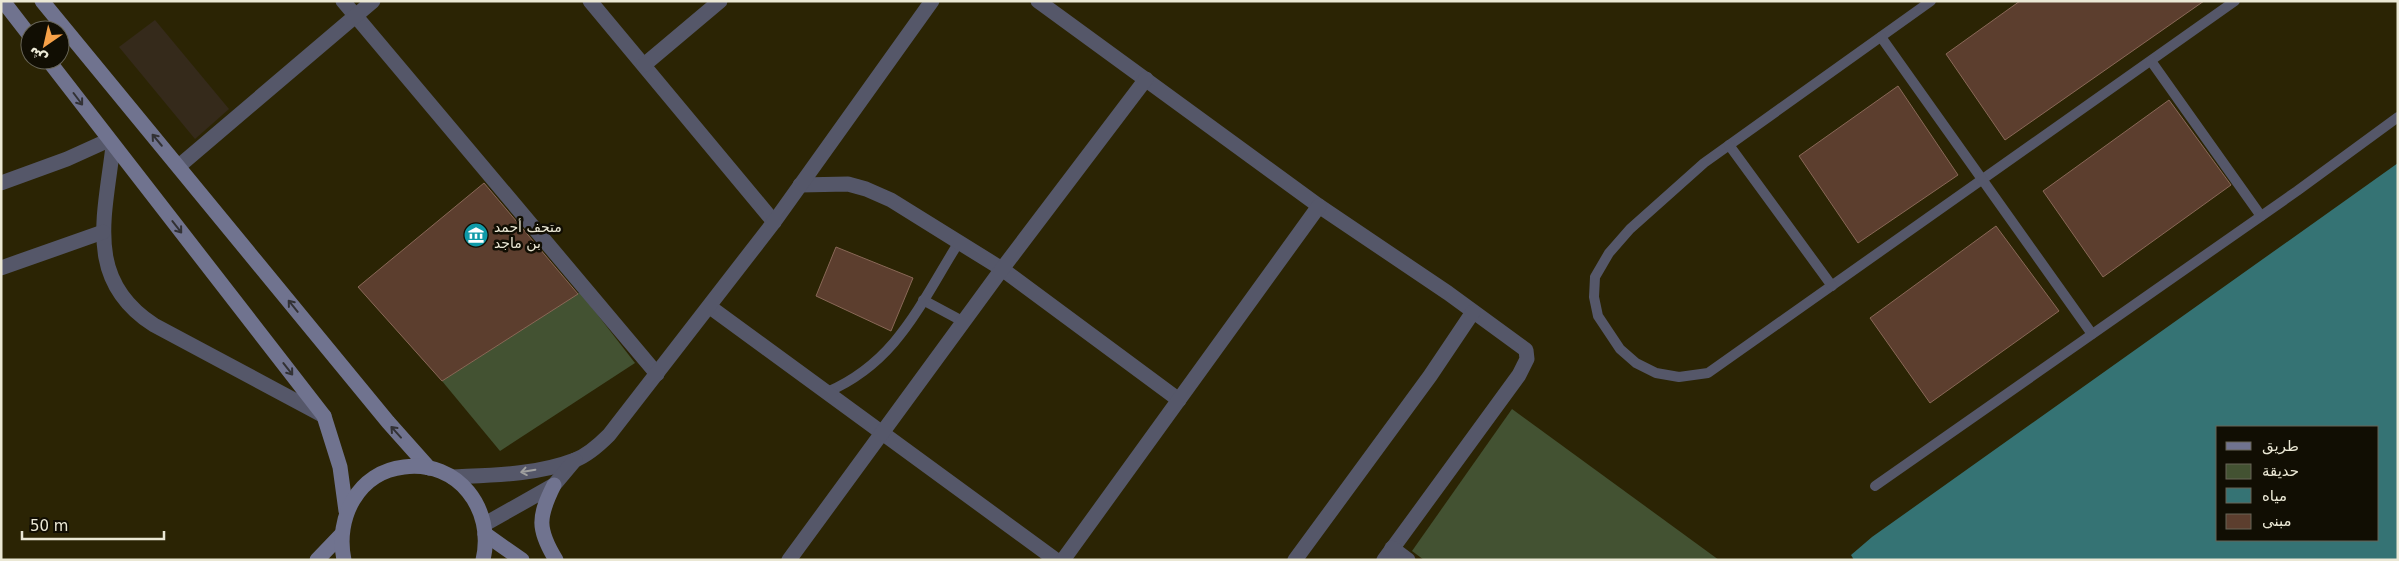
<svg xmlns="http://www.w3.org/2000/svg" width="2399" height="561" font-family="'DejaVu Sans',Cairo,sans-serif">
<style>
.commercial{fill:#352a1b}
.green{fill:#435232}
.water{fill:#357374;fill-rule:evenodd}
.building{fill:#5c3e2e;stroke:#896857}
.lines{fill:none;stroke-linecap:round;stroke-linejoin:round}
.lane{stroke:#555769;stroke-width:10}
.street{stroke:#555769;stroke-width:15}
.secondary{stroke:#70738f;stroke-width:15}
.oneway{stroke:#323134}
.oneway2{stroke:#a0a09f}
.labels{text-anchor:middle;stroke-width:5;stroke-linejoin:round;paint-order:stroke}
.poi-label{font-size:14px;fill:#ebe8d5;stroke:#110e03;text-anchor:start}
</style>
<rect width="100%" height="100%" fill="#2b2404"/>
<path class="commercial" d="M155 20 229 109 195 139 119 47Z"/>
<g class="green">
<path d="M580 292 635 363 500 451 442 381Z"/>
<path d="M1512 409 1719 560H1424L1412 551Z"/>
</g>
<path class="water" d="M2398 163V560H1854L1851 555 1872 537ZM2218 427H2378V540H2218Z"/>
<g class="building">
<path d="M2020 1H2204L2005 140 1946 54Z"/>
<path d="M1898 86 1958 175 1858 243 1799 156Z"/>
<path d="M2169 100 2231 185 2103 277 2043 191Z"/>
<path d="M484 183 578 294 442 381 358 287Z"/>
<path d="M1996 226 2059 311 1930 403 1870 318Z"/>
<path d="M836 247 913 278 891 331 816 296Z"/>
</g>
<g class="lines">
<g class="lane">
<path d="M1931 1 1704 163 1630 229 1609 253 1595 277 1594 297 1598 316 1620 349 1636 363 1656 373 1679 377 1708 373 2235 1"/>
<path d="M1881 37 2092 334"/>
<path d="M2151 61 2261 216"/>
<path d="M1729 145 1832 286"/>
<path d="M923 300 964 322"/>
<path d="M827 392C897 362 920 304 959 242"/>
<path d="M1875 486 2297 191 2398 117"/>
</g>
<g class="street">
<path d="M343 1 657 374"/>
<path d="M590 1 774 222"/>
<path d="M1038 1 1319 206 1448 293 1526 350 1527 359 1519 375 1384 560"/>
<path d="M644 65 720 1"/>
<path d="M113 146C105 216 84 280 154 325L324 416"/>
<path d="M179 166 373 1"/>
<path d="M1 183 67 159 109 140"/>
<path d="M800 185 848 184 866 189 891 200 1002 269 1179 400"/>
<path d="M1 268 103 232"/>
<path d="M710 307 1056 560"/>
<path d="M452 477C493 475 536 475 575 460 588 455 599 445 609 435L774 222 932 1"/>
<path d="M485 524 554 485 575 460"/>
<path d="M1392 548 1408 560"/>
<path d="M789 560 1002 269 1146 79"/>
<path d="M1063 560 1319 206"/>
<path d="M1295 560 1430 376 1473 312"/>
</g>
<g class="secondary">
<path d="M3 1 30 36"/>
<path d="M42 1 388 422 429 468"/>
<path d="M48 60 324 416 340 467 346 511"/>
<path d="M554 485C538 517 537 529 556 560"/>
<path d="M485 534 522 560"/>
<path d="M317 560 341 535"/>
<path d="M344 560C335 518 358 472 404 467 458 460 495 509 483 560"/>
</g>
</g>
<defs><path id="oneway-shaft" d="M-6 0H5M1.5-3L5.5 0L1.5 3" fill="none" stroke-width="1.6" stroke-linecap="round" stroke-linejoin="round" transform="scale(1.25)"/></defs>
<g class="oneway">
<use href="#oneway-shaft" transform="translate(78 99) rotate(53)"/>
<use href="#oneway-shaft" transform="translate(157 140) rotate(-130)"/>
<use href="#oneway-shaft" transform="translate(177 227) rotate(52)"/>
<use href="#oneway-shaft" transform="translate(293 306) rotate(-129)"/>
<use href="#oneway-shaft" transform="translate(288 369) rotate(52)"/>
<use href="#oneway-shaft" transform="translate(396 432) rotate(-132)"/>
</g>
<use class="oneway2" href="#oneway-shaft" transform="translate(528 471) rotate(170)"/>
<defs>
<symbol id="museum-disc" viewBox="-11 -11 22 22"><circle r="9.5" fill="#0f9aa8" stroke="#110e03"/><path d="M0-6L6-3V-2H-6V-3ZM-5-1h2V3h-2ZM-1-1h2V3h-2ZM3-1h2V3H3ZM-6 4H6V6H-6Z" fill="#fff"/></symbol>
</defs>
<g fill-rule="evenodd">
<use href="#museum-disc" x="462" y="221" width="28" height="28"/>
</g>
<g class="labels">
<g class="poi-label">
<text x="494" y="232">متحف أحمد<tspan x="494" dy="16">بن ماجد</tspan></text>
</g>
</g>
<rect width="2399" height="561" fill="none" stroke="#ebe8d5" stroke-width="5"/>
<rect x="2216" y="426" width="162" height="115" fill="#110e03" stroke="#686557"/>
<rect x="2226" y="442" width="25" height="8" fill="#70738f" stroke="#686557"/>
<text x="2262" y="451" font-size="15" fill="#ebe8d5">طريق</text>
<rect x="2226" y="464" width="25" height="15" fill="#435232" stroke="#686557"/>
<text x="2262" y="476" font-size="15" fill="#ebe8d5">حديقة</text>
<rect x="2226" y="488" width="25" height="15" fill="#357374" stroke="#686557"/>
<text x="2262" y="501" font-size="15" fill="#ebe8d5">مياه</text>
<rect x="2226" y="514" width="25" height="15" fill="#5c3e2e" stroke="#686557"/>
<text x="2262" y="526" font-size="15" fill="#ebe8d5">مبنى</text>
<g transform="translate(45 45) rotate(214)"><circle r="24" fill="#110e03" stroke="#686557"/>
<path d="M0-4L9 19L0 12L-9 19Z" fill="#f7a148"/>
<text y="-8" font-size="14" font-weight="bold" text-anchor="middle" fill="#ebe8d5">ش</text>
</g>
<path d="M22 531v8h142v-8" fill="none" stroke="#ebe8d5" stroke-width="2.5"/>
<text x="30" y="531" font-size="15" fill="#ebe8d5" stroke="#110e03" stroke-width="4" paint-order="stroke">50 m</text>
</svg>
